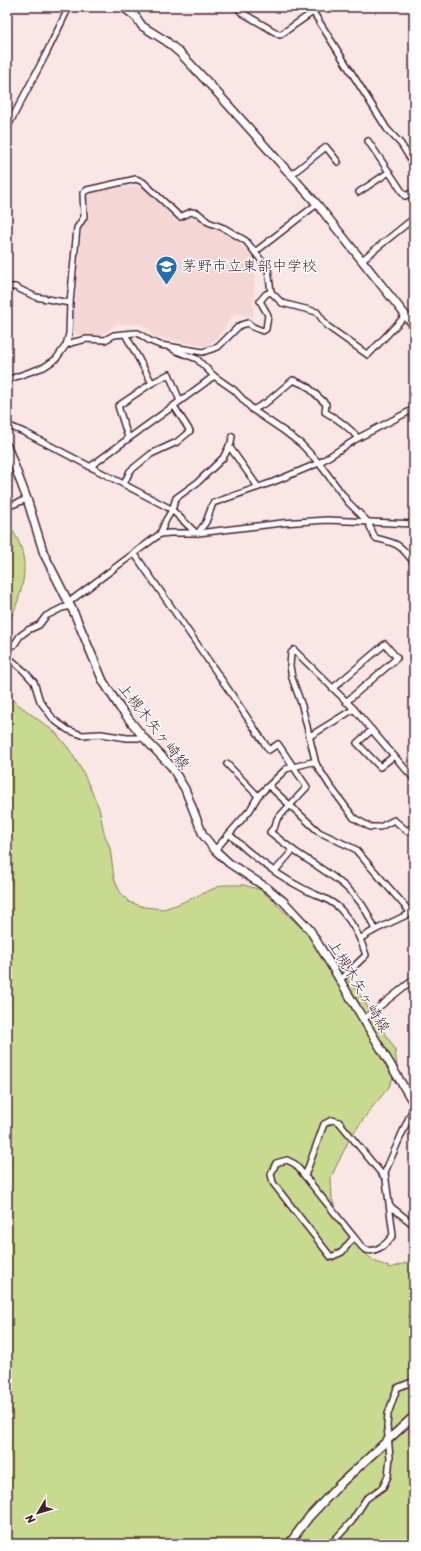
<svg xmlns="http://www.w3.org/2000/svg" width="421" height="1551" font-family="Sriracha,'Klee One',sans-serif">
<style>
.built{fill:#f4d6d5}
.green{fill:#c8da8f;stroke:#897c5d}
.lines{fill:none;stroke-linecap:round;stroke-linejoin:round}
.street-casing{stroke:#4a1f2b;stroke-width:8}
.secondary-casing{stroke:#4a1f2b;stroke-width:10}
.street{stroke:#fff;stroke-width:5}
.secondary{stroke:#fff;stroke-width:7}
.labels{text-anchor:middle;stroke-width:3;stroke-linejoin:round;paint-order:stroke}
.poi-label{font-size:15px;fill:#4a1f2b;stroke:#fff;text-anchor:start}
.street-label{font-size:15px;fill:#4a1f2b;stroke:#fff}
</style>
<rect width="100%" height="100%" fill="#f9e7e6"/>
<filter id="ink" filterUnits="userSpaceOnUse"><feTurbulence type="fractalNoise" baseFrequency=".025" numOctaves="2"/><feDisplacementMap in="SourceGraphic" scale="8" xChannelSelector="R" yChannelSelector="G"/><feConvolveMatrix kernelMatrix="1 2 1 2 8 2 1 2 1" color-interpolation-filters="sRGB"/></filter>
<g filter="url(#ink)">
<path class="built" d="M142 185 147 188 177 222 191 214 197 215 207 225 229 232 255 260 253 318 237 313 233 316 214 341 207 346 155 337 144 326 139 324H117L101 335H77L73 329 82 228 90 214 87 196 88 193Z"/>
<g class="green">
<path d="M7 523C35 557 24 590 7 627Z"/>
<path d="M7 693 15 702 56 733 69 749 83 772 99 808 104 833 110 848 114 878 120 892 129 902 144 907 163 909 176 905 222 885H244L261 890 321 946 360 995 395 1049 397 1067 389 1087 370 1110 350 1138 331 1177 332 1199 343 1229 361 1250 374 1261 391 1268 414 1260V1544H7Z"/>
</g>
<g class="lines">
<defs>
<g id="street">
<path d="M238 7 241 12 280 35 313 12"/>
<path d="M310 7 387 129 401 144 414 165"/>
<path d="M7 128 45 56 69 7"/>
<path d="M368 141 389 172"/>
<path d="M291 175 326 147 338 162"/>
<path d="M359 192 389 172 405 196 414 192"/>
<path d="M255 252 317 204"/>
<path d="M362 260 414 218"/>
<path d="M7 287H15L36 297 70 303"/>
<path d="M125 334 152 383"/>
<path d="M66 345 74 342 87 339 105 340 114 335 135 333H138L150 341 160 345 203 352 218 347 238 327 241 325 248 323 253 327 263 331 266 329 268 315 260 301 266 294 271 292"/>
<path d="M173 347 174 350 197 359 214 376 234 390 253 410 284 431 301 444 319 463 348 502 368 522 375 538C397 543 400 544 414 563"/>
<path d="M7 380 44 367 56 359 66 345 69 334 70 303 77 228 84 217 83 193 87 190 136 179 143 182 180 217 191 212 198 213 208 222 224 228 246 241 268 269 271 292 282 303 317 312 327 326 368 355 406 315"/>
<path d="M253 410 267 402 293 380 307 386 326 404 325 412C338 419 349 427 358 438"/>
<path d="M7 425 26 433 171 509 195 532"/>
<path d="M128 437 118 406 152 383 169 374 180 401"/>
<path d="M229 446 258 487"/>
<path d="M90 467C131 436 173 407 214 376"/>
<path d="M124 484 130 471 151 454 177 442 190 431 174 406"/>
<path d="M7 507 27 499"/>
<path d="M198 533 206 522 213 503 273 482 319 463 358 438 414 409"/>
<path d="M160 534 166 520 172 510 176 498 198 482 223 458 231 443 232 436"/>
<path d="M134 553 226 686 269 750 278 744 307 787 277 819 275 826 270 832 293 850"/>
<path d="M69 602 160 534 170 533H198L282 523 327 520 414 524"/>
<path d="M7 645H14L20 636 28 630 39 625 46 616 62 608 71 606"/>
<path d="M7 656 24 671 34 682 40 701 54 720 68 730 82 735 101 734 127 738H144"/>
<path d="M333 688 385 644 397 658 346 702"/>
<path d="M372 730 357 743 380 767 394 756"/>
<path d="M310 736 354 709"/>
<path d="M227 764 258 796"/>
<path d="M414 779 352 707 294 650 291 653 290 666 292 678 302 706 316 764 330 786 354 818 370 827H380L394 820 407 831 414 826"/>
<path d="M269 786 319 832 355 849 411 913 375 930 361 938"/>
<path d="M230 835C252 856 276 875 304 889 316 896 332 899 341 910 353 923 361 939 366 955L340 980"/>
<path d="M215 850 250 810 258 796 286 769 312 762 316 764"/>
<path d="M275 871 293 850C316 866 343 880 360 902 367 910 371 921 375 930"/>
<path d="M364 1019 414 979"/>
<path d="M305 1176 324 1124 332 1120 339 1122 385 1178"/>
<path d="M390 1206 414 1225"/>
<path d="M354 1237 342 1252 331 1257 273 1183 271 1174 276 1163 287 1160 295 1164 354 1237C357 1240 359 1244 362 1247 372 1257 387 1244 393 1235L385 1172 414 1106"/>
<path d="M331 1544 352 1521 366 1499 383 1487 388 1476 390 1457 387 1426 388 1414 397 1388 414 1381"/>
</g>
<g id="secondary">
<path d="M123 7 136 17 142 26 166 41 181 54 213 88 317 204 414 326"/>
<path d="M7 446 27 499 44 554 75 615 103 681 120 708 144 738 171 766 185 789 203 835 215 850 229 863 267 888 283 901 310 930 414 1104"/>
<path d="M289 1544 309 1517 340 1484 414 1416"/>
</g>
</defs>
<use href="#street" class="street-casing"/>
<use href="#secondary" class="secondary-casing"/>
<use href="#street" class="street"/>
<use href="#secondary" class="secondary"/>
</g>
</g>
<defs>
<symbol id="school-pin" viewBox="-11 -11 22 30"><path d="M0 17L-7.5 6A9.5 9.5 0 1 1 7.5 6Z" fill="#1f6fb2" stroke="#fff"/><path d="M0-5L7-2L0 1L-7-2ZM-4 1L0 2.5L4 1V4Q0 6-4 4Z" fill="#fff"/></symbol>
</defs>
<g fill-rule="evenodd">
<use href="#school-pin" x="154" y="254" width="25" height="34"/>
</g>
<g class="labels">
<g class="poi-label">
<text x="182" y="271">茅野市立東部中学校</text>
</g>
<g class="street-label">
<text transform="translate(154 726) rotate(52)" y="5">上槻木矢ヶ崎線</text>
<text transform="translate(359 986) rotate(59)" y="5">上槻木矢ヶ崎線</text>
</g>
</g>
<rect width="421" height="1551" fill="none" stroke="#fff" stroke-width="24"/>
<rect x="12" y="12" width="397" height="1527" fill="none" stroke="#4a1f2b" stroke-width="1.5" filter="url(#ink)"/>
<g transform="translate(38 1513) rotate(232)" stroke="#ffffff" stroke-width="3" paint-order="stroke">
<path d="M0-3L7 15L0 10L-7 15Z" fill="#4a1f2b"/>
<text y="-6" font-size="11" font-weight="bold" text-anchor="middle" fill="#4a1f2b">N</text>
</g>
</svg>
